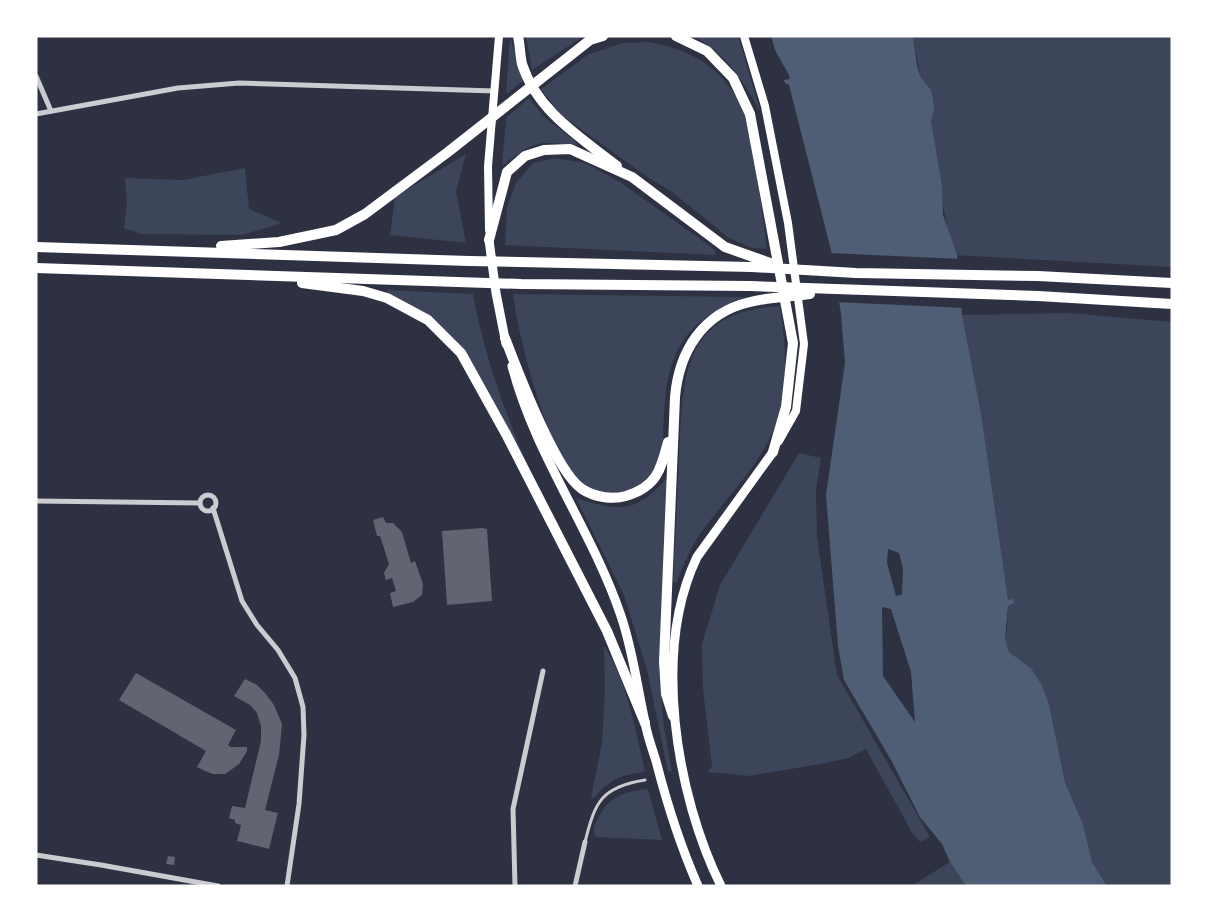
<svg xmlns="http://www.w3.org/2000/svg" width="1208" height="922" font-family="'IBM Plex Serif',serif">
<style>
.green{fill:#3c4559}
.water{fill:#4f5d75;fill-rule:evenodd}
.pier{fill:#2d3142}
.building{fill:#626471}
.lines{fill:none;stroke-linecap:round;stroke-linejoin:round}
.service{stroke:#caccd0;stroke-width:3}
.minor{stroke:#caccd0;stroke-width:5}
.secondary{stroke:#fff;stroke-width:8}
.primary{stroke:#fff;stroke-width:9}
.motorway{stroke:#fff;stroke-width:10}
</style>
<rect width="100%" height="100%" fill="#2d3142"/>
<g class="green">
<path d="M526 36H584L532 70Z"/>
<path d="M694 36H738L761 113C741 78 729 57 694 36Z"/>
<path d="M913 36H1172V267L952 255Z"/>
<path d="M510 37 524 80 506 94Z"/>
<path d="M649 42C696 50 728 72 746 117 750 127 750 139 752 149 758 182 763 216 767 249L752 248 729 238 672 192 646 176 561 115 541 89 589 54 623 43Z"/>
<path d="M529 98 543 116 575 141 577 146C537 140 534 141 502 166L506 118Z"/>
<path d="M466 154 456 192 466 243 390 235 395 197Z"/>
<path d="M555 158 585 163 620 182 703 241 716 251 715 255 505 245 507 207 516 183 533 163Z"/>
<path d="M245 168 249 209 282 223 242 235 142 234 124 228 127 202 125 178 183 180Z"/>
<path d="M386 290 473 294C484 355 505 413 529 468L463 348 433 317 389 293Z"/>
<path d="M513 294 744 297C665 328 665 375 663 449 659 468 645 487 625 492 612 496 592 492 581 483 548 456 518 337 513 294Z"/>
<path d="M780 306C785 340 788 373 781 407 770 458 726 496 698 537 689 551 683 567 676 583L673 582C675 541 677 500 679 458 683 379 680 311 780 306Z"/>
<path d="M1070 313 1172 322V886H1107L1092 862 1083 824 1065 782 1049 704 1031 668 1009 652 1005 639 1007 628 1008 601 962 315Z"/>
<path d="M799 453 821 458 816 490 817 537 837 675 930 837 920 842 911 831 866 749 848 758 821 764 749 776 708 772 712 766 703 689 702 644 720 585Z"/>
<path d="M666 479 669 480 659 673 664 727 672 771 668 772 647 670 624 595 576 498C617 511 636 514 666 479Z"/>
<path d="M604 646C627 681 636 731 645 772 623 774 608 780 594 798H591L602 743 605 691Z"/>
<path d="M648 789 662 840 596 837C592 830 594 826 598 819 607 797 625 791 648 789Z"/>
<path d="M950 862 966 886H911Z"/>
</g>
<path class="water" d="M771 36H913L917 66 921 78 931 90 933 99 934 111 931 121 942 186 943 215 957 255 962 315 981 414 1008 600 1014 599V603L1008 606 1005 639 1009 652 1031 668 1042 686 1049 704 1065 782 1083 824 1092 862 1107 886H966L950 862 942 844 920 817 891 760 844 680 838 646 826 495 845 363 841 314 832 254 789 85 785 83 784 80 789 79 790 77 775 50ZM888 549 899 553 903 569 902 594 896 596 887 563ZM882 607 891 609 911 672 915 722 883 676Z"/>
<path class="pier" d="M829 253 960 259 965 308 836 302Z"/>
<g class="building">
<path d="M383 517 386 523H393L402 532 411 563 415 561 423 584 422 595 413 602 393 607 390 593 396 591 392 578 386 580 384 573 389 564 380 536H377L373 520Z"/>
<path d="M482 528 487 529 492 601 447 605 442 531Z"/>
<path d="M136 673 236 730 228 745 231 747H247V751L239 764 225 774H213L205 771 197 767 206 751 119 700Z"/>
<path d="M245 679 257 685 265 693 274 705 282 724 279 755 265 810 278 813 269 849 237 841 241 825 235 823V820L229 818 232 806 245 808 261 741V726L257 713 250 705 234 696Z"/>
<path d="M168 856 175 857 174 865 166 864Z"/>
</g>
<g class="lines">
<path class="service" d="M585 842C595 802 601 787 645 780"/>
<g class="minor">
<path d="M36 76 51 111"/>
<path d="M36 114 178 88 239 83 494 91"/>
<circle cx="208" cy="503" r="8"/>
<path d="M36 501 200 503"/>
<path d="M213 508 242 601 257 625 278 650 295 678 303 707 304 735 299 804 287 886"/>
<path d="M36 855 101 865 218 886"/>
<path d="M515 886 513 809 543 671"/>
<path d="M575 886 585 842"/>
</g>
<g class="secondary">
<path d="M744 36 765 106 788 223 804 344 796 411 779 441"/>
<path d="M489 230 488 166 499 36"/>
</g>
<g class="primary">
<path d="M489 240 496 293 506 344"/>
<path d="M512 366C535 455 592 530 621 616 633 651 637 686 645 722 647 735 652 748 656 761 667 804 680 845 698 886"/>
<path d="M721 886C676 795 652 651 697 557L773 452"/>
</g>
<g class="motorway">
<path d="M518 36C520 45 520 55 522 64 537 111 580 137 617 166"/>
<path d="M676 36 707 51 733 78 750 114 793 343 786 407 773 452"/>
<path d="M489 240 507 172 525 156 544 150 570 149 632 177 725 247 770 263"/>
<path d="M221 246 279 242 336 230 365 214 448 152 590 40 603 36"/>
<path d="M36 247 469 261 752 267 856 273 1038 276 1172 283"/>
<path d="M36 268 521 284 750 286 1038 296 1172 304"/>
<path d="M302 283 363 291 387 298 428 320 461 353 506 434 607 631 645 723"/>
<path d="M505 338C518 372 555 471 582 489 594 497 612 500 626 496 657 487 661 469 668 442"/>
<path d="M673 716 666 694 664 662 675 397C679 352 702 313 750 302 769 297 790 297 810 294"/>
</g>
</g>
<rect width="1208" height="922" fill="none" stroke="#ffffff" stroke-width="75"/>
</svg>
